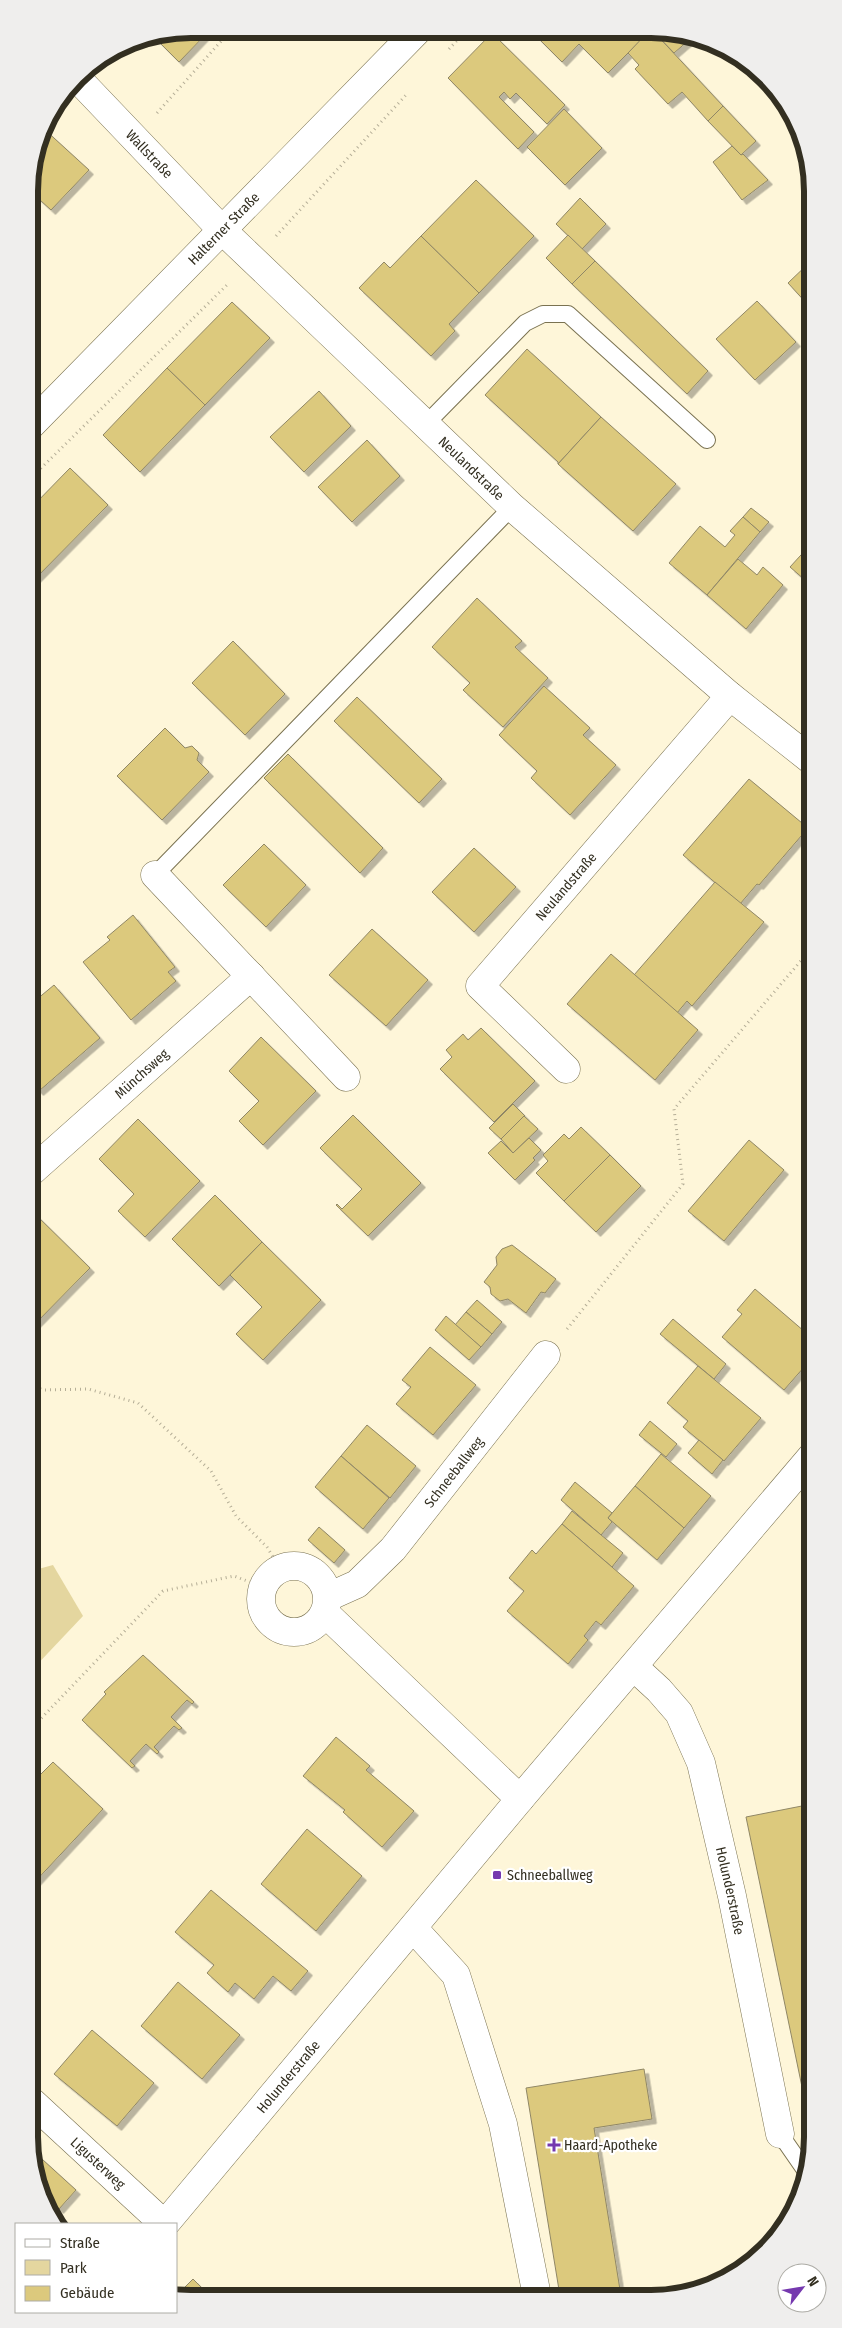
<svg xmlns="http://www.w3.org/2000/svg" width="842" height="2328" font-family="'Fira Sans Condensed',sans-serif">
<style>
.green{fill:#e4d69f}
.building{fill:#dcc97d;stroke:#908766;filter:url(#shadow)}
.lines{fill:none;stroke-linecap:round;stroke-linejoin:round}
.lane-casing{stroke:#7a7251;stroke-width:18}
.street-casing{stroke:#7a7251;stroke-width:29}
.secondary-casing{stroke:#7a7251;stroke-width:29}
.path{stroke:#b5ae97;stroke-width:3;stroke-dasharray:1 4;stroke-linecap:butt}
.lane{stroke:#fff;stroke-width:16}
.street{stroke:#fff;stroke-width:28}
.secondary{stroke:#fff;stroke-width:28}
.poi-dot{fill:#7539af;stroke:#fff;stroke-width:2}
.labels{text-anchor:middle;stroke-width:4.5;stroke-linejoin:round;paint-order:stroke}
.street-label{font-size:14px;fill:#332f21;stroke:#fff}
.poi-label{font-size:14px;fill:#332f21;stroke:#fff;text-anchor:start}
.rim{fill:none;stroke:#332f21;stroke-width:6}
</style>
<defs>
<filter id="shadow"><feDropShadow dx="4.5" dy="4.5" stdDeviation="0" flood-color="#0004"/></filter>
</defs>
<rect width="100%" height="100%" fill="#fef6d9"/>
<path class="green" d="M53 1565 83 1616 31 1671V1571Z"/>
<g class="building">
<path d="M191 29H211L179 62 153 36Z"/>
<path d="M531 31 633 32 641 40 608 73 579 44 562 62Z"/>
<path d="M648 32H654L723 106 708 121 682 92 668 104 635 69 639 65 628 53Z"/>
<path d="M654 32H681L689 40 674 53Z"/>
<path d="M492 33 565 105 547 124 516 93 510 99 504 92 499 97 534 132 518 149 448 78Z"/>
<path d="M723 106 756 141 741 155 708 121Z"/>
<path d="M564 109 602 148 565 185 527 147Z"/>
<path d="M43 128 89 170 51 210 29 190V180Z"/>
<path d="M732 146 741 155 743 154 768 180 742 200 713 162Z"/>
<path d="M476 180 534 236 479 293 421 236Z"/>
<path d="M580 198 606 224 582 249 556 224Z"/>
<path d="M568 235 595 261 572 284 546 258Z"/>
<path d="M421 236 479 293 449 324 455 331 431 356 359 288 384 262 390 268Z"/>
<path d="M595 261 708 371 687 394 572 284Z"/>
<path d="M810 262V307L788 283Z"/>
<path d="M757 301 796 342 755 380 716 339Z"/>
<path d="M232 302 270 338 205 405 167 368Z"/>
<path d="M527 349 601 417 558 464V462L485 395Z"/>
<path d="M167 368 205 405 140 472 103 435Z"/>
<path d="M319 391 351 426 304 472 270 437Z"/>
<path d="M601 417 676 484 633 531 558 464Z"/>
<path d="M367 440 400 476 352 522 318 487Z"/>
<path d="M70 468 108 505 30 584V509Z"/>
<path d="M751 508 769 522 760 532 743 517Z"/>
<path d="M743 517 760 532 707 595 669 563 700 526 725 547 735 535 730 531Z"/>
<path d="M811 544V573L805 580 790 567Z"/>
<path d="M738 559 757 575 763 567 783 585 746 629 707 595Z"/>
<path d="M477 598 522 641 515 647 548 678 503 727 463 690 470 683 432 647Z"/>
<path d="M233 641 285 694 245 735 192 683Z"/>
<path d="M544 686 590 728 583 735 616 765 570 815 531 778 537 771 499 735Z"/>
<path d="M357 697 442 779 419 803 334 721Z"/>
<path d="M165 728 185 748 192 746 199 753 197 760 209 772 162 820 117 776Z"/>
<path d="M288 754 383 848 360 873 264 778Z"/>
<path d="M749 779 808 828 759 885 757 884 740 904 683 855Z"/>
<path d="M264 844 306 885 266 927 223 885Z"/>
<path d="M474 848 516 887 474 932 432 892Z"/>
<path d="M715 882 764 922 692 1006 687 1001 677 1013 634 975Z"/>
<path d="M133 915 175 967 168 972 176 981 131 1020 83 962 110 940 107 937Z"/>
<path d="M372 929 428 980 386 1026 329 975Z"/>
<path d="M611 954 698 1030 655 1080 567 1004Z"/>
<path d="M54 985 100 1038 39 1091 30 1082V1005Z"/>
<path d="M481 1028 535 1081 494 1122 440 1069 452 1057 446 1050 463 1034 468 1040Z"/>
<path d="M261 1037 316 1091 263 1145 239 1121 259 1101 229 1071Z"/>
<path d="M513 1104 525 1116 502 1140 489 1128Z"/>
<path d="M353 1115 421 1183 368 1236 336 1205 337 1204 342 1209 362 1189 320 1148Z"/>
<path d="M524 1116 538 1129 513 1153 501 1139Z"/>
<path d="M138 1119 200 1181 145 1237 118 1211 134 1194 99 1159Z"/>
<path d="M581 1127 610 1155 564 1201 536 1173 548 1161 543 1155 564 1134 569 1139Z"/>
<path d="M529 1138 541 1150 533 1158 535 1160 515 1180 488 1153 501 1141 513 1153Z"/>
<path d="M749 1140 784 1170 724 1241 688 1211Z"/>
<path d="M610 1155 641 1186 596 1232 564 1201Z"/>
<path d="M215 1195 262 1242 219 1286 172 1239Z"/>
<path d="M31 1210 90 1268 31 1328Z"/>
<path d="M262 1242 321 1300 263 1360 236 1334 262 1307 230 1275Z"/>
<path d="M512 1245 556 1279 545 1293 541 1292 526 1313 508 1299 500 1301 491 1294 490 1287 484 1282 497 1265 496 1257 502 1249Z"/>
<path d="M755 1289 812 1338V1358L784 1390 722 1337 742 1314 737 1310Z"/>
<path d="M477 1300 502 1322 492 1334 466 1312Z"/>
<path d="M466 1312 492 1334 481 1347 455 1325Z"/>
<path d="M446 1316 481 1347 469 1360 435 1330Z"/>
<path d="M673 1319 726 1364 714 1379 660 1334Z"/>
<path d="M430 1347 476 1385 433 1435 396 1404 411 1387 402 1380Z"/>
<path d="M698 1366 761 1418 724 1461 683 1427 688 1421 667 1403Z"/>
<path d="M650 1421 677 1444 666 1457 639 1435Z"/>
<path d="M367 1425 416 1466 390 1498 341 1456Z"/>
<path d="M699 1440 723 1460 712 1474 688 1453Z"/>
<path d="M661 1454 711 1496 684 1528 635 1486Z"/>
<path d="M341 1456 389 1498 363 1529 315 1487Z"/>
<path d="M575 1482 612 1513 608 1518 612 1522 601 1535 561 1500Z"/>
<path d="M635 1486 684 1528 657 1560 608 1518Z"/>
<path d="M572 1511 623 1553 612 1567 562 1524Z"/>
<path d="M562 1524 634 1586 601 1625 596 1621 584 1636 588 1640 568 1664 507 1611 524 1591 509 1578 532 1550 536 1554Z"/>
<path d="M319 1527 345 1550 334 1563 308 1540Z"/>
<path d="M143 1655 194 1702 192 1704 187 1700 171 1717 182 1728 179 1730 174 1726 154 1747 159 1752 157 1754 146 1744 130 1761 135 1766 132 1768 82 1720 106 1694 104 1692Z"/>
<path d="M336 1737 370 1766 366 1770 414 1811 382 1847 343 1812 345 1810 303 1776Z"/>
<path d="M53 1762 103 1809 32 1885 31 1784Z"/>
<path d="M812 1804 813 2085 802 2087 746 1817Z"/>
<path d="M307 1829 362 1876 316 1931 261 1884Z"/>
<path d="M211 1890 308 1971 291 1991 273 1976 254 1999 235 1983 228 1992 207 1973 214 1965 175 1932Z"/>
<path d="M178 1982 240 2035 202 2079 141 2026Z"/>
<path d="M92 2030 154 2083 117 2126 54 2074Z"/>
<path d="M644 2069 652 2119 594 2128 621 2296H560L526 2088Z"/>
<path d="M32 2150 76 2190 59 2209 47 2198 44 2201 32 2169Z"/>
<path d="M193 2279 210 2296H176Z"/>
<path d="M680 2291 681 2296H651Z"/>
</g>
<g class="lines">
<defs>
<g id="lane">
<path d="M425 425 525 323 543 314H568L707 440"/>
<path d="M155 875 512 507"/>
<path d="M780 2134 807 2173"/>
</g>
<g id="street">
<path id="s1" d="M77 78 222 230 512 507 730 696 811 760"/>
<path d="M155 875 346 1077"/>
<path id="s2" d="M566 1069 480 986 730 696"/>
<path id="s3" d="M31 1172 251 976"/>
<circle cx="294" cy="1599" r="33"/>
<path id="s4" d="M328 1597 357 1584 393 1549 546 1355"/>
<path d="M325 1613 520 1799"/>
<path id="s5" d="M634 1667 659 1690 679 1713 701 1763 732 1896 780 2134"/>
<path d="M413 1928 456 1975 503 2124 537 2296"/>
<path id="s6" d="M32 2102 164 2224"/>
<path id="s7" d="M165 2224 520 1799 812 1456"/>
</g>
<g id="secondary">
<path id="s8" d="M29 427 418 30"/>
</g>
</defs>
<use href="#lane" class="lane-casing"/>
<use href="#street" class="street-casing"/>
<use href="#secondary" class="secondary-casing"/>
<g class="path">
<path d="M449 49 466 31"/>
<path d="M157 113 232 29"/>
<path d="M276 236 407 94"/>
<path d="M30 479 229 283"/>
<path d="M567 1329 683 1184 674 1109 811 949"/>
<path d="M31 1385 43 1390 88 1389 138 1403 211 1471 236 1516 267 1547 280 1568"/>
<path d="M31 1729 163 1591 234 1576 263 1587"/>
</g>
<use href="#lane" class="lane"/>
<use href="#street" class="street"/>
<use href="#secondary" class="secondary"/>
</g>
<g class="poi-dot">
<rect x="492" y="1870" width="10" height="10" rx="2.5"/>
<path d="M551.5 2137.5h5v5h5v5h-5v5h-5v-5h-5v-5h5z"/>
</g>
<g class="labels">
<g class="street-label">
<text dy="5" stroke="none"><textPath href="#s1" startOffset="105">Wallstraße</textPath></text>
<text dy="5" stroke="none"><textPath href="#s8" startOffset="278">Halterner Straße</textPath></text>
<text dy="5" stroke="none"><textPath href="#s1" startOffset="555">Neulandstraße</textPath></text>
<text dy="5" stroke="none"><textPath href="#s2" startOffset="251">Neulandstraße</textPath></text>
<text dy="5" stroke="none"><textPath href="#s3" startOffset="148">Münchsweg</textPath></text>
<text dy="5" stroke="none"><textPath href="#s4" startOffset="180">Schneeballweg</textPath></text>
<text dy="5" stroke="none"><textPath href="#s5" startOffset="250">Holunderstraße</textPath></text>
<text dy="5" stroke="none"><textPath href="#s7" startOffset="192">Holunderstraße</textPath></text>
<text dy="5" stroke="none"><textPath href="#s6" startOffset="90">Ligusterweg</textPath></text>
</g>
<g class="poi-label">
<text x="507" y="1880">Schneeballweg</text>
<text x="564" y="2150">Haard-Apotheke</text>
</g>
</g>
<path d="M0 0H842V2328H0ZM191 38H651A153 153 0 0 1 804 191V2137A153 153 0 0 1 651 2290H191A153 153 0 0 1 38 2137V191A153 153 0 0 1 191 38Z" fill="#efeeed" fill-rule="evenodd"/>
<path class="rim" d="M191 38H651A153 153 0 0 1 804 191V2137A153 153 0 0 1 651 2290H191A153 153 0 0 1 38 2137V191A153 153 0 0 1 191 38Z"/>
<rect x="15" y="2223" width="162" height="90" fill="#ffffff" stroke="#adaca6"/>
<rect x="25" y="2239" width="25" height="8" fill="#ffffff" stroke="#adaca6"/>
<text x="60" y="2248" font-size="15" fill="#332f21">Straße</text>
<rect x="25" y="2260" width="25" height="15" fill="#e4d69f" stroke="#adaca6"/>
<text x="60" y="2273" font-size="15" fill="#332f21">Park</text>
<rect x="25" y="2286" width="25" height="15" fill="#dcc97d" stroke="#adaca6"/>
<text x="60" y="2298" font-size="15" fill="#332f21">Gebäude</text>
<g transform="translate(802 2288) rotate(59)"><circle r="24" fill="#ffffff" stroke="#adaca6"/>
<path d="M0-4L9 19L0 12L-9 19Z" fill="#7539af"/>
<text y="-8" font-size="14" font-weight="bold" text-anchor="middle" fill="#332f21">N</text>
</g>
</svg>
